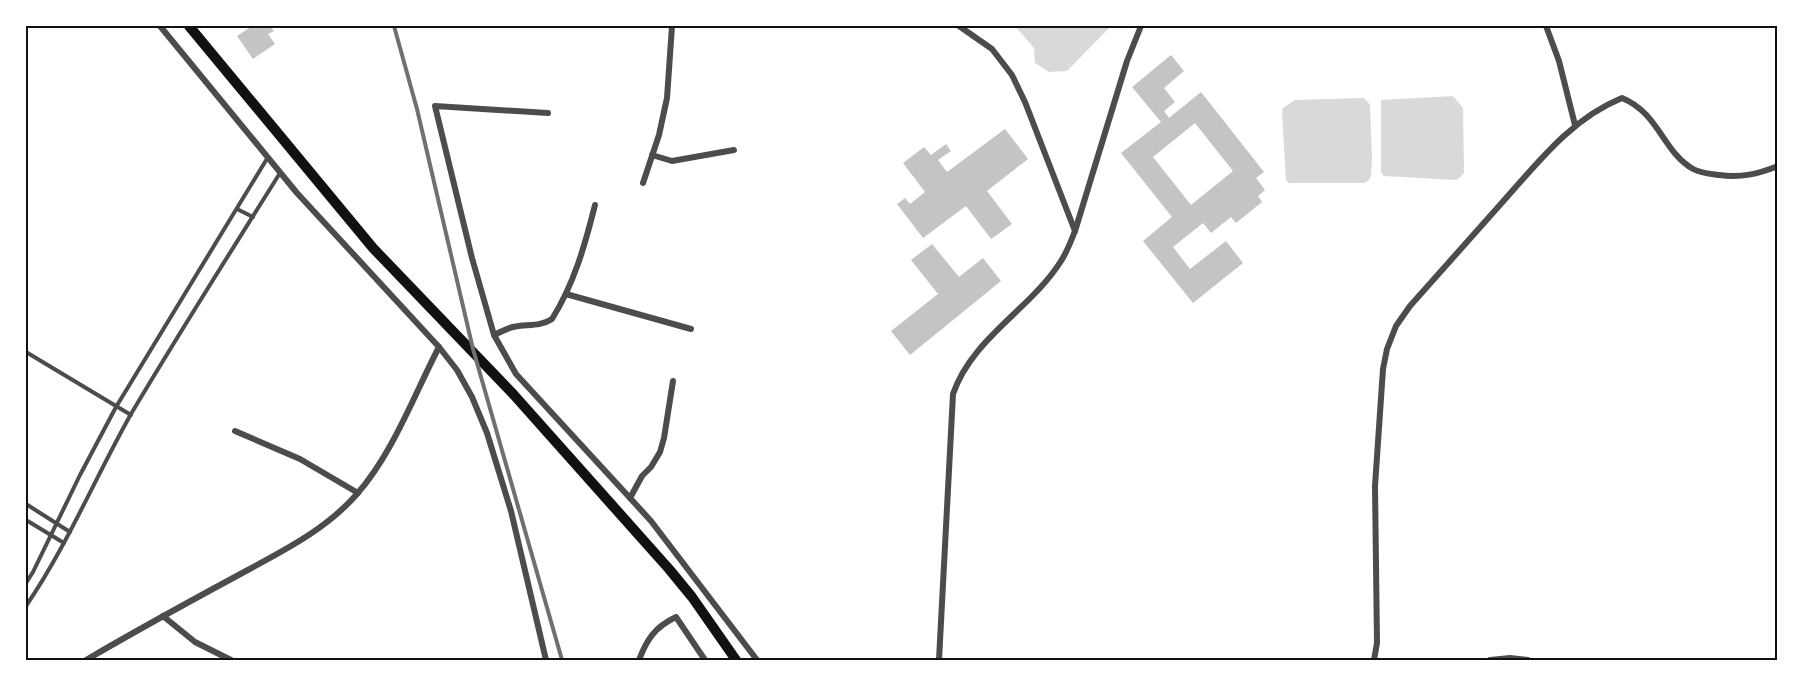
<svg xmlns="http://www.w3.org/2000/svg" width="1803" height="686" font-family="Overpass,sans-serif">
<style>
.water{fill:#d9d9d9}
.building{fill:#c4c4c4;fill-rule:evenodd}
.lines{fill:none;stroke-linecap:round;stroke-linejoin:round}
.service{stroke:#4c4c4c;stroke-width:4}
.minor{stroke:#4c4c4c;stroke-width:6}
.primary{stroke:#111;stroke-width:10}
.rail{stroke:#707070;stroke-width:4}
.neatline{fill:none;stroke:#111;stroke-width:2}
</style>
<rect width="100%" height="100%" fill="#fff"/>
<g class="water">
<path d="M1015 26H1111L1067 71 1049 72 1035 63 1034 48Z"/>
<path d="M1453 96 1463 108 1464 173 1457 180 1384 176 1381 172V100Z"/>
<path d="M1364 98 1370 105 1372 158 1371 176 1369 180 1365 183H1289L1286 180 1282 113 1283 108 1295 100Z"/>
</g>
<g class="building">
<path d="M252 26H270L274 31 268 34 275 44 253 59 237 36Z"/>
<path d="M1171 55 1184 71 1164 88 1175 102 1164 111 1169 118 1201 92 1264 172 1256 178 1265 190 1258 196 1262 202 1236 223 1231 217 1211 233 1203 223 1173 247 1190 269 1226 241 1243 263 1193 303 1143 241 1172 217 1121 153 1161 122 1132 87ZM1195 123 1233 171 1191 205 1153 157Z"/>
<path d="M1005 129 1028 159 987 191 1012 224 991 239 966 206 923 238 897 204 905 198 910 204 925 192 903 163 924 147 931 155 946 144 951 151 938 160 947 172Z"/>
<path d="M932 244 959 277 983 258 1001 281 910 355 891 331 938 294 911 260Z"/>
</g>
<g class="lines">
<g class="service">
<path d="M237 209 253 217"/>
<path d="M26 352 131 415"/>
<path d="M26 504 70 532"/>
<path d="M26 520 64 543"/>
<path d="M26 583 33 572 80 475 116 407 268 157"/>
<path d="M26 606C67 546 95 478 131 414 179 333 230 253 280 173"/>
</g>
<g class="minor">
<path d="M959 26 992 49 1012 75 1025 102 1075 231"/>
<path d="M1546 26 1559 61 1575 125"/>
<path d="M548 113 435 106 472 258 494 335 516 374 630 498"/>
<path d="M652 155 672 161 734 150"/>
<path d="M643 183 659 135 667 98 672 26"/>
<path d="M566 294 691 329"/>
<path d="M494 335C500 332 506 329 513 327 526 324 540 327 552 319 574 284 585 245 595 205"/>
<path d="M439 347 457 370 472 397 487 433 511 511 546 660"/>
<path d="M673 381 664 438 660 452 651 467 642 476 630 498 651 521 757 660"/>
<path d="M235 431 300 459 358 493"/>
<path d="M163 616 195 642 231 660"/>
<path d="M86 660C134 632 183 605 233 578 277 554 324 532 357 494 393 453 414 395 439 347L297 193 160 26"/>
<path d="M639 660C647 639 655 627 676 617L705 660"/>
<path d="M939 660 953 394C972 338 1031 309 1061 261 1067 252 1071 241 1075 231L1127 61 1141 26"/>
<path d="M1374 660 1377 643 1375 486 1383 369 1387 349 1396 326 1410 306C1440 272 1470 239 1499 206 1536 165 1570 119 1622 98 1659 113 1663 152 1693 169 1700 173 1711 174 1719 175 1741 178 1758 174 1778 166"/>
<path d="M1490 660 1510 658 1528 660"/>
</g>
<path class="primary" d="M189 26 373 248 514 395 669 569 692 597 736 660"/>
<path class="rail" d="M394 26 417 109 473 349 562 660"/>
</g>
<rect width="1803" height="686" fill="none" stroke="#ffffff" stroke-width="54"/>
<rect x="27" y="27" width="1749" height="632" class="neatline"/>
</svg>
